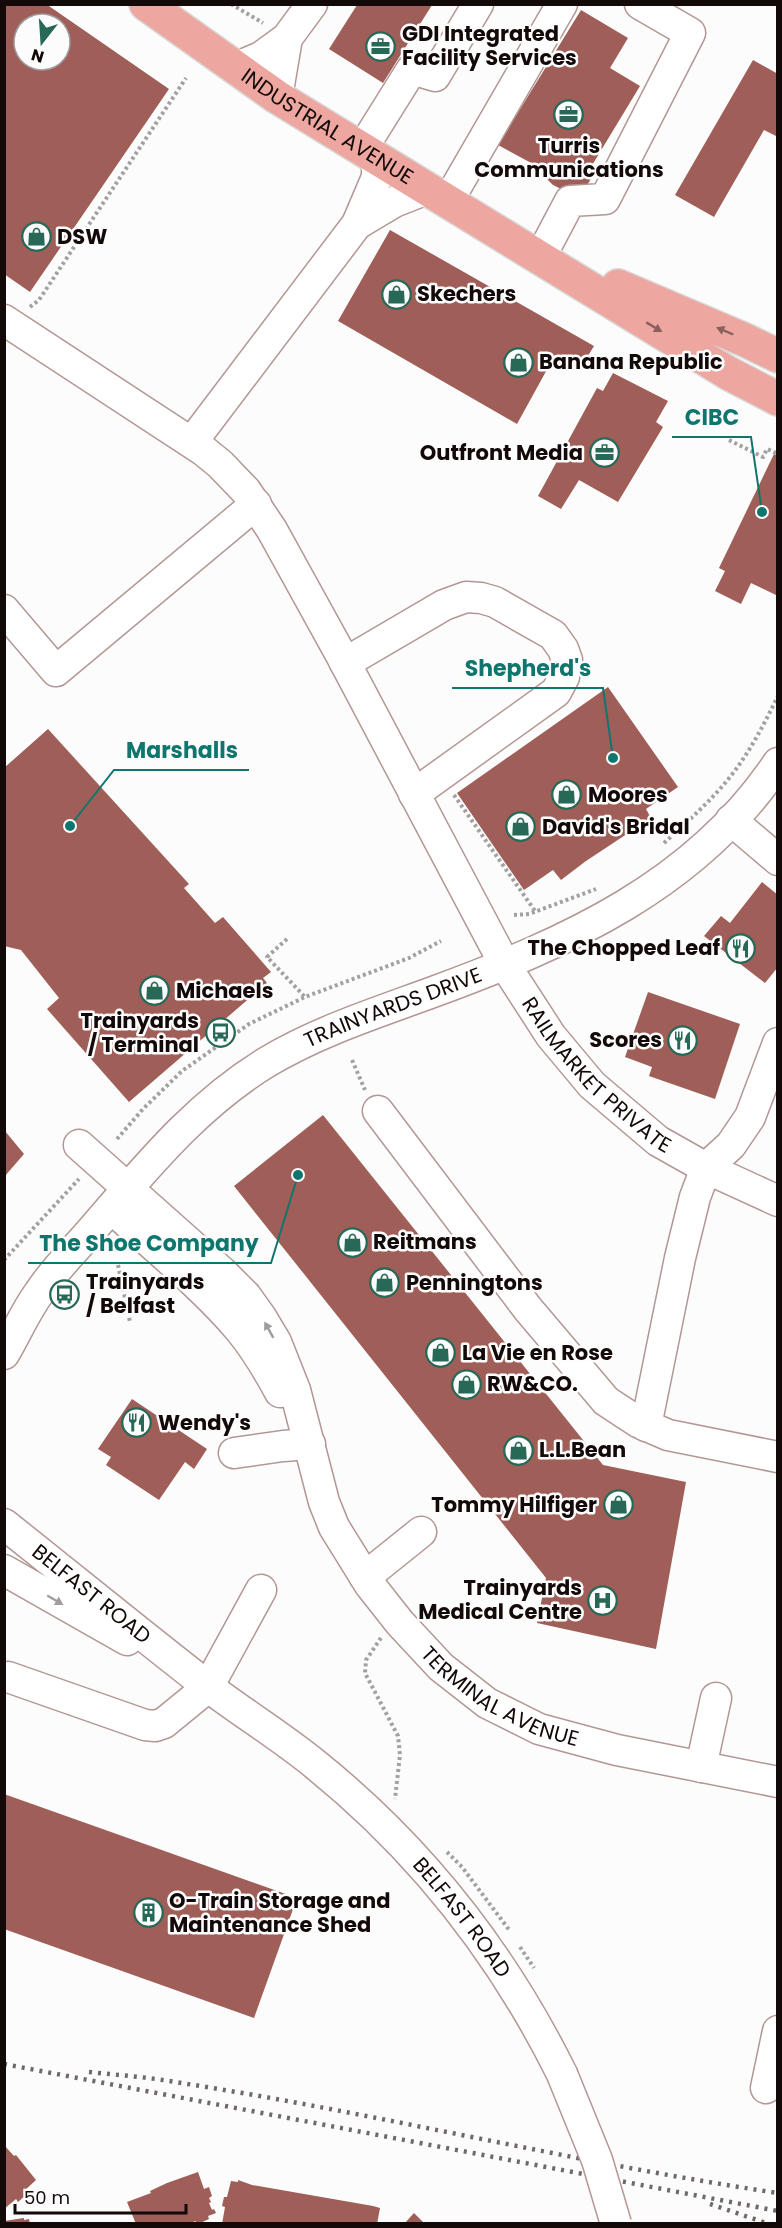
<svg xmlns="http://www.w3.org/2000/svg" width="782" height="2228" font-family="Poppins,sans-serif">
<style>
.building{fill:#9f5e57;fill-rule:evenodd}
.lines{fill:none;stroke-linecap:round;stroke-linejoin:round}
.minor-casing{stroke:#b39794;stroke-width:33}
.major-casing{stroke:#d9d8d7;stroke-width:36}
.path{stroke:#a4a0a0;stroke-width:4;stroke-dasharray:3 3;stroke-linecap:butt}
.minor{stroke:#fff;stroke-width:30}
.major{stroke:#eda6a0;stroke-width:33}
.rail{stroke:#6e6868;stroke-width:4.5;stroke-dasharray:3 6;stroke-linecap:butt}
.minor-bridge-casing{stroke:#b39794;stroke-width:33;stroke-linecap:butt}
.minor-bridge{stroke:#fff;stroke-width:30}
.oneway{fill:#8b5f5c}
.oneway2{fill:#a19d9c}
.labels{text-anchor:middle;stroke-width:5;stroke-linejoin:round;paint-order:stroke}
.poi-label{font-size:21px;font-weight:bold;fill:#130908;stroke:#fcfcfc;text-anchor:start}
.street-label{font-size:21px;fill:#130908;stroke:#fcfcfc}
.leader{fill:none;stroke:#0f766e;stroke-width:2}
.callout-dot{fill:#0f766e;stroke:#fcfcfc;stroke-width:2}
.callout-label{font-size:22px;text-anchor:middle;font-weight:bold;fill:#0f766e;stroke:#fcfcfc;stroke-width:5;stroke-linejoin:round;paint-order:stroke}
</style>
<rect width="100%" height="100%" fill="#fcfcfc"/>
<g class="building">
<path d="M4 4H46L169 89 30 292 4 274ZM24 24H60V60H24Z"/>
<path d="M357 5H432L383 83 329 49Z"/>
<path d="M581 10 628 38 610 68 640 86 591 167 596 170 582 194 563 190 553 185 547 179 546 171 498 145Z"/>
<path d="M753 60 778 74V137L764 130 714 217 675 195Z"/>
<path d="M390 230 594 346 580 369 555 355 517 424 338 321Z"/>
<path d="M613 373 668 401 656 422 663 427 618 502 579 480 561 509 538 496 597 388 603 391Z"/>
<path d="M774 454 778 456V596L751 583 741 604 715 591 725 571 719 568Z"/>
<path d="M608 687 678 787 646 809 651 818 586 861 561 880 553 870 524 890 457 793Z"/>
<path d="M48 729 189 884 184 888 215 923 223 917 271 972 263 978 267 983 129 1102 47 1009 59 998 21 950 4 946V768Z"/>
<path d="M762 882 778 895V967L765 983 704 936 721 916 730 923Z"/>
<path d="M648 992 740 1024 715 1099 649 1076 652 1067 625 1057Z"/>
<path d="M323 1115 603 1465 686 1482 656 1649 537 1623 546 1578 234 1186Z"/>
<path d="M5 1131 24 1154 5 1176Z"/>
<path d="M132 1399 207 1449 194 1469 185 1462 159 1500 106 1465 111 1457 98 1449Z"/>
<path d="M4 1794 297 1898 254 2018 4 1929Z"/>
<path d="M4 2145 14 2156 16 2155 36 2180 23 2192 26 2195 18 2202 16 2199 4 2209Z"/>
<path d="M198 2172 204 2189 209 2187 212 2196 209 2198 211 2202 209 2203 212 2210 214 2209 216 2213 208 2216 209 2219 198 2224 195 2221 190 2224H136L127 2202 151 2193 150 2191 167 2183Z"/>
<path d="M238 2180 252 2185 373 2206 380 2208 377 2224H222L225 2207 222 2206 224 2197H227L231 2181 238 2182Z"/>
<path d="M414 2213 425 2224H404Z"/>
<path d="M24 2218V2220L29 2219 30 2224H4V2221Z"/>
</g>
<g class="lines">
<defs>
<g id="minor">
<path d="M287 38 312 4"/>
<path d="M235 68 261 57 287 38 277 97"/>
<path d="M362 149 412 69 435 76 478 4"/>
<path d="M377 157V177L357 224 394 202 427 189"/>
<path d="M448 201 562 4"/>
<path d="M542 254 570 201 605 199 690 33 640 4"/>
<path id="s1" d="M4 320 204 451 220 464 246 491 272 530 341 655 505 965 551 1036 592 1085 658 1141 706 1168 778 1201"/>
<path d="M192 442 357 224"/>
<path d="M4 610 56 671 256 504"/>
<path d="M345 663 444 605 466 597 481 598 495 602 553 635 563 649 567 660 564 677 556 692 414 794"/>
<path d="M731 820 778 860"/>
<path d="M378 1111 528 1309 606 1401 638 1422 668 1435 778 1457"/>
<path id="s2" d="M79 1145 222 1272 246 1296 261 1317 276 1342 295 1390 324 1502 334 1527 370 1585 400 1623 441 1667 487 1703 539 1729 617 1750 778 1782"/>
<path d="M111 1208C153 1246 204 1287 240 1330 256 1349 268 1370 280 1392"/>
<path id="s3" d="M4 1354C16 1334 25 1312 39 1293 55 1268 78 1247 97 1224 149 1164 198 1104 267 1062 319 1031 376 1013 433 992 566 943 696 886 778 763"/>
<path d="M646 1426 680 1258 695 1197 706 1168 731 1145 750 1117 778 1043"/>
<path d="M234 1453 283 1446 310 1444"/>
<path id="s4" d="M4 1524C72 1578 138 1632 206 1685 242 1713 281 1736 316 1765 420 1849 503 1955 562 2074"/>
<path d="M4 1570 127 1640"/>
<path d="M365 1577 421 1532"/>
<path d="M8 1677 145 1725 155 1726 164 1723 208 1687 261 1590"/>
<path d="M701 1767 716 1698"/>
<path d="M766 2088 778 2031"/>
</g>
<g id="major">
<path id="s5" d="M146 4 277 97 728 373 778 399"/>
<path d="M618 286 745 340 778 356"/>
</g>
</defs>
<use href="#minor" class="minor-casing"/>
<use href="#major" class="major-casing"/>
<g class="path">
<path d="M231 4 263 23"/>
<path d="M30 307 39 300 186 78"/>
<path d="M729 440 763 457 767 449 778 454"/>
<path d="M454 795 535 911"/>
<path d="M664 843C687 822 711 801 730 777 750 752 764 724 778 696"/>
<path d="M514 915 529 914 596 889"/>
<path d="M287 939 267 957 305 997"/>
<path d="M352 1060 365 1090"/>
<path d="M117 1139 143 1109 182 1071 249 1024 305 997 409 958 441 941"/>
<path d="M4 1260 79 1179"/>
<path d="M118 1265 130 1322"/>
<path d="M381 1638 366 1660 365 1673 398 1736 400 1755 395 1799"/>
<path d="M447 1852 462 1867 510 1931"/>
<path d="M520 1947 534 1968"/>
</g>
<use href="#minor" class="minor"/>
<use href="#major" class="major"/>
<g class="rail">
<path d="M4 2064 778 2211"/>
<path d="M89 2072C118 2075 147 2077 175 2082 377 2113 575 2163 778 2193"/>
<path d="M710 2204 769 2224"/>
</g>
<defs>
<path id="minor-bridge" d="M562 2074 597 2160 616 2224"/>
</defs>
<use href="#minor-bridge" class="minor-bridge-casing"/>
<use href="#minor-bridge" class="minor-bridge"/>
</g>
<defs><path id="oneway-solid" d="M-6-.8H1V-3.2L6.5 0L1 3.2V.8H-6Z" transform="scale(1.5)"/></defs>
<g class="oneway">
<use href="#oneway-solid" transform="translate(654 327) rotate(31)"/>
<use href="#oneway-solid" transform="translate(725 331) rotate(-157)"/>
</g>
<g class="oneway2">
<use href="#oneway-solid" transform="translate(269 1330) rotate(-119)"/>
<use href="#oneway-solid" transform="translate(55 1600) rotate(30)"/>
</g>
<defs>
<symbol id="office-ring" viewBox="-11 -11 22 22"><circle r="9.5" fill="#fcfcfc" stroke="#286856" stroke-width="1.5"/><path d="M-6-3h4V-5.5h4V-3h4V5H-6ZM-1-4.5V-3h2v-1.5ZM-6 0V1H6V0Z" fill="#286856"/></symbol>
<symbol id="shop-ring" viewBox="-11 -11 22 22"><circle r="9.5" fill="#fcfcfc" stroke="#286856" stroke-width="1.5"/><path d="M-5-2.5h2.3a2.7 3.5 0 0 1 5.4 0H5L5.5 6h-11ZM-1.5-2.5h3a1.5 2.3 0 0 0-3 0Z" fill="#286856"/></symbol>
<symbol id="restaurant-ring" viewBox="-11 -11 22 22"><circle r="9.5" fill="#fcfcfc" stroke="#286856" stroke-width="1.5"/><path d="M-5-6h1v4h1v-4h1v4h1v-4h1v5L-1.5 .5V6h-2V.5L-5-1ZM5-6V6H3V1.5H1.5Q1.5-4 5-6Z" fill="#286856"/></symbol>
<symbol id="bus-ring" viewBox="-11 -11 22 22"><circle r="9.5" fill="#fcfcfc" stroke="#286856" stroke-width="1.5"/><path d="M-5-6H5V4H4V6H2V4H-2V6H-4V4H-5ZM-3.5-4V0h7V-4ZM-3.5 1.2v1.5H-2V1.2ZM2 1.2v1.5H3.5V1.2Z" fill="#286856"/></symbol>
<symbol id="hospital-ring" viewBox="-11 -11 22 22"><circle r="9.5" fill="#fcfcfc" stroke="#286856" stroke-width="1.5"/><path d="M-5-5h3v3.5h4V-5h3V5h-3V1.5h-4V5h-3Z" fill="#286856"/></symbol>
<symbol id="building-ring" viewBox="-11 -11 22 22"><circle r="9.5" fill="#fcfcfc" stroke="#286856" stroke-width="1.5"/><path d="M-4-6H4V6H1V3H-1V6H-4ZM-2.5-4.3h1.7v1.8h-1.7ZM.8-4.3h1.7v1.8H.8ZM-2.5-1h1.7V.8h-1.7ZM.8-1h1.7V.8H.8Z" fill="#286856"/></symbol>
</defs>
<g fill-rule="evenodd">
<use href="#office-ring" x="364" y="30" width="33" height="33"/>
<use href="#office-ring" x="552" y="98" width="33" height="33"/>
<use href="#shop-ring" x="20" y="220" width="33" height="33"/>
<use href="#shop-ring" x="380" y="278" width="33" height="33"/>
<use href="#shop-ring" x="502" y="346" width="33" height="33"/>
<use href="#office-ring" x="588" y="436" width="33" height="33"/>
<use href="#shop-ring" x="550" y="778" width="33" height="33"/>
<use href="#shop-ring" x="504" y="810" width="33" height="33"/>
<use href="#restaurant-ring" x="724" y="932" width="33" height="33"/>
<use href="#shop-ring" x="138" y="974" width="33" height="33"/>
<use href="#bus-ring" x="204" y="1016" width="33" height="33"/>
<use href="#restaurant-ring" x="666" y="1024" width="33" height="33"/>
<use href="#shop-ring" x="336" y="1226" width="33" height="33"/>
<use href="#shop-ring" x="368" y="1266" width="33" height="33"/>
<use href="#bus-ring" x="48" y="1278" width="33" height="33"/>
<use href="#shop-ring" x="424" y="1336" width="33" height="33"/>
<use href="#shop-ring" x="450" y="1368" width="33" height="33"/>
<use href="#restaurant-ring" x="120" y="1406" width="33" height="33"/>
<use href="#shop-ring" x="502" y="1434" width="33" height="33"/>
<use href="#shop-ring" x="602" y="1488" width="33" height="33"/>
<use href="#hospital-ring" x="586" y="1584" width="33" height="33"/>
<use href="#building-ring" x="132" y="1896" width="33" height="33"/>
</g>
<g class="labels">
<g class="poi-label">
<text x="402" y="41">GDI Integrated<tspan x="402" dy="24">Facility Services</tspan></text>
<text x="569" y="153" text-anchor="middle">Turris<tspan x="569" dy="24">Communications</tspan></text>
<text x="57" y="244">DSW</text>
<text x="417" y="301">Skechers</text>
<text x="539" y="369">Banana Republic</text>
<text x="583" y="460" text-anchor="end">Outfront Media</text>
<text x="588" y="802">Moores</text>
<text x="542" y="834">David's Bridal</text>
<text x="720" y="955" text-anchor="end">The Chopped Leaf</text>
<text x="176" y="998">Michaels</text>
<text x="199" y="1028" text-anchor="end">Trainyards<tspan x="199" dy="24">/ Terminal</tspan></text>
<text x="662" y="1047" text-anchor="end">Scores</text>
<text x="373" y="1249">Reitmans</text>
<text x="86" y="1289">Trainyards<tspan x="86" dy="24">/ Belfast</tspan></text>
<text x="406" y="1290">Penningtons</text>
<text x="462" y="1360">La Vie en Rose</text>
<text x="487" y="1391">RW&amp;CO.</text>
<text x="158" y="1430">Wendy's</text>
<text x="539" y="1457">L.L.Bean</text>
<text x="597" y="1512" text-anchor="end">Tommy Hilfiger</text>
<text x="582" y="1595" text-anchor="end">Trainyards<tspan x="582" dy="24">Medical Centre</tspan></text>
<text x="169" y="1908">O-Train Storage and<tspan x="169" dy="24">Maintenance Shed</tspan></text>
</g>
<g class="street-label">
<text dy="7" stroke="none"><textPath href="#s5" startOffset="219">INDUSTRIAL AVENUE</textPath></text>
<text dy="7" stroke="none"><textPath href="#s3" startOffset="534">TRAINYARDS DRIVE</textPath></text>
<text dy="7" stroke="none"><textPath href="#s1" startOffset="982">RAILMARKET PRIVATE</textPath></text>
<text dy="7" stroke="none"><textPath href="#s4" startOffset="112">BELFAST ROAD</textPath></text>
<text dy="7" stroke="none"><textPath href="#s2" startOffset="718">TERMINAL AVENUE</textPath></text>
<text dy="7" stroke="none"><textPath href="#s4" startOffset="606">BELFAST ROAD</textPath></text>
</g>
</g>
<path class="leader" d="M762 512L751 437H672M613 758L603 688H452M70 826L114 770H249M298 1175L271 1263H28"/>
<g class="callout-dot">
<circle cx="762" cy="512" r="6"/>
<circle cx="613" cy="758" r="6"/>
<circle cx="70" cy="826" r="6"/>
<circle cx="298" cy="1175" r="6"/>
</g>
<g class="callout-label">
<text x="712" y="425">CIBC</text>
<text x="528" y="676">Shepherd's</text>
<text x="182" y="758">Marshalls</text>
<text x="149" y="1251">The Shoe Company</text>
</g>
<rect width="782" height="2228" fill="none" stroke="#130908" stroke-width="12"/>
<g transform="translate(42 42) rotate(197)"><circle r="28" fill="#fcfcfc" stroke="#9f9b9a" stroke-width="1.5"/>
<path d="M0-4.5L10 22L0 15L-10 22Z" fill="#286856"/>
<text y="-9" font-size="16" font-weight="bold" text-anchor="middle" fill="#130908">N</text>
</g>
<path d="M15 2204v9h171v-9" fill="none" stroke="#130908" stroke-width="3"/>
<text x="24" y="2204" font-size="18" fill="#130908" stroke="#fcfcfc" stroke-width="4.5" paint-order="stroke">50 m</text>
</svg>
